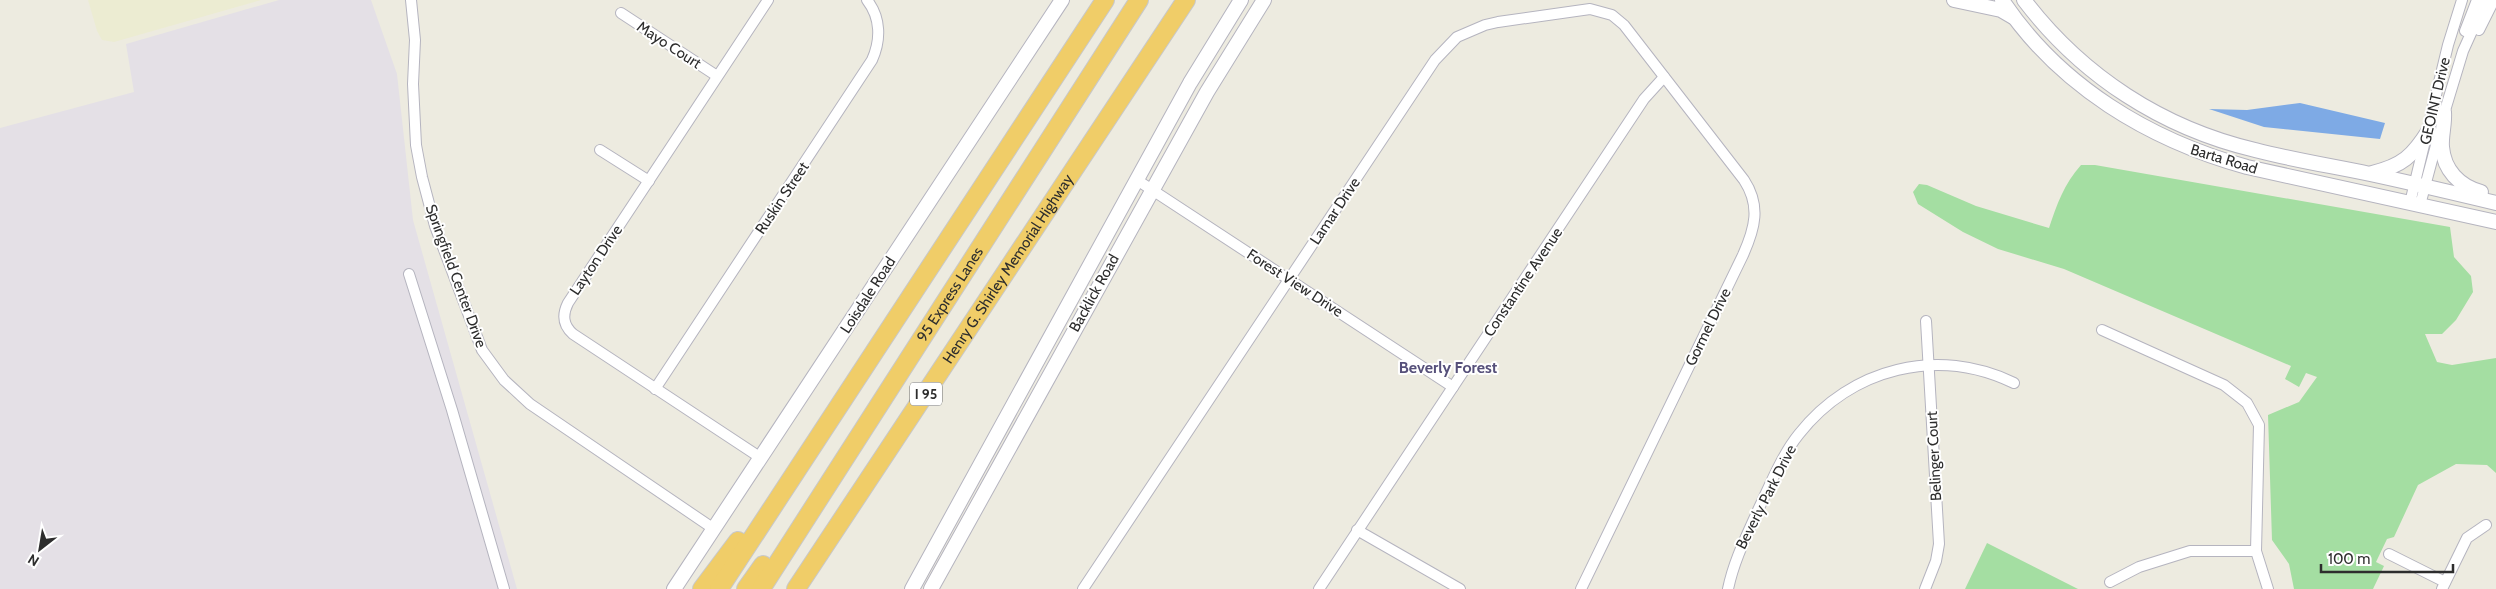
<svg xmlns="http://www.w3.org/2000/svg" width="2496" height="589" font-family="Cabin,sans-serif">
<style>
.industrial{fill:#e4e0e6}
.education{fill:#ececd2}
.green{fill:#a4dea2}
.water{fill:#7eaae5}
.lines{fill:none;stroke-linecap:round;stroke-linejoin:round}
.street-casing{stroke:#b5b4bf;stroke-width:12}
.secondary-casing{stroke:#b5b4bf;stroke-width:16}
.highway-casing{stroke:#c8c8c8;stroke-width:20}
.street{stroke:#fff;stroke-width:10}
.secondary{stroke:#fff;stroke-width:14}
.highway{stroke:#f0cd68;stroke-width:18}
.labels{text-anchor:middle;stroke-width:4;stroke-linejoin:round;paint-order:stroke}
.shield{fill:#fff;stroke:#6c6c6c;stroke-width:1}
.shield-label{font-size:14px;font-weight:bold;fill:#2d2d2d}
.street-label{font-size:15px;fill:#2d2d2d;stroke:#fff}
.neighbourhood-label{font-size:16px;font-weight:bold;fill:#56507a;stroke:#fff}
</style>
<rect width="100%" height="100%" fill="#edebe0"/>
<path class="industrial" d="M279 0H371L397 74 413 220 517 589H0V128L134 92 126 44Z"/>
<path class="education" d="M88 0H261L114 42 102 40 97 31Z"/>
<g class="green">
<path d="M2081 165H2095L2450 227 2454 257 2471 276 2473 292 2456 320 2442 334H2425L2437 362 2452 365 2496 358V473L2487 465 2456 464 2418 485 2394 537 2387 539 2376 562 2384 566 2373 589H2294L2289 564 2272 540 2268 415 2299 402 2317 377 2306 373 2299 387 2285 379 2291 366 2064 269 1998 249 1963 232 1918 204 1913 192 1919 184 1927 185 1976 206 2049 228C2057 204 2064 184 2081 165Z"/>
<path d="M1987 543 2078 589H1965Z"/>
</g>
<path class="water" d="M2300 103 2385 123 2380 139 2264 127 2209 109 2247 110Z"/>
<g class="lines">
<defs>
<g id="street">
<path d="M411 0 415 40 413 84 416 145 422 177 435 226 482 350 504 380 530 404 714 529"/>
<path d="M621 13 717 76"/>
<path d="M2479 30 2494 0"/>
<path d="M2465 31 2477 0"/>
<path d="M2443 117 2463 51 2486 0"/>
<path d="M600 150 649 181"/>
<path d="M1137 180 1453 387"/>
<path d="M2410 203 2448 45 2462 0"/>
<path d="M2420 205 2439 134"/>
<path d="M409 274 452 410 504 589"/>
<path d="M2102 330 2224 385 2247 403 2259 425 2256 551 2268 589"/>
<path d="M655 389 872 60C881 40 881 18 867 0"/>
<path d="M761 458 573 334C563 325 562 315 568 303L768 0"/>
<path d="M1357 530 1460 589"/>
<path d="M2389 554 2445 582"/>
<path d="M2110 582 2139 567 2190 551H2256"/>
<path d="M1083 589 1435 60 1457 37 1485 25 1498 22 1590 9 1612 15 1624 25 1744 180C1761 206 1755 228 1743 255L1581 589"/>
<path d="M1319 589 1644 99 1664 77"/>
<path d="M1728 589C1734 560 1747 535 1759 508 1771 483 1782 455 1799 434 1851 368 1938 346 2014 383"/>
<path d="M1925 589 1936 561 1939 544 1926 321"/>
<path d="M2442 589 2467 538 2486 525"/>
</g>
<g id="secondary">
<path d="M1954 0 2001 10 2013 17"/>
<path d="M2002 0C2059 86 2149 140 2247 167L2496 222"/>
<path d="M2024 0C2082 76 2162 128 2255 150 2293 160 2332 166 2370 174 2412 183 2454 193 2496 203"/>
<path d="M2444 112C2445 124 2441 136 2442 147 2444 170 2459 186 2481 192"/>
<path d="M2372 173C2402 166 2413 156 2429 130"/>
<path d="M674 589 1062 0"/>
<path d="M912 589 1190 83 1241 0"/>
<path d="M931 589 1207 92 1264 0"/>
</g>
<g id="highway">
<path d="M702 589 738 541"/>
<path d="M719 589 1105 0"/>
<path d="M746 589 763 565"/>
<path id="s1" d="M761 589 1139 0"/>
<path id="s2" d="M796 589 1186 0"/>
</g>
</defs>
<use href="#street" class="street-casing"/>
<use href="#secondary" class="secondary-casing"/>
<use href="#highway" class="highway-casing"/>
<use href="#street" class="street"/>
<use href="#secondary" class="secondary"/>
<use href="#highway" class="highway"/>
</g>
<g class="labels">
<rect class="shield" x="910" y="382.5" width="32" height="23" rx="4"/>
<g class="shield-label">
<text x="926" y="399">I 95</text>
</g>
<g class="street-label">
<text transform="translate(669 45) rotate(33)" y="5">Mayo Court</text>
<text transform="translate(2435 101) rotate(-77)" y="5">GEOINT Drive</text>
<text transform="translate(2224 159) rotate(17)" y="5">Barta Road</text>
<text transform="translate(782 198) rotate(-56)" y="5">Ruskin Street</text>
<text transform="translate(1335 211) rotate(-56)" y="5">Lamar Drive</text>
<text transform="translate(596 260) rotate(-56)" y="5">Layton Drive</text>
<text dy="5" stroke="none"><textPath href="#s2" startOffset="384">Henry G. Shirley Memorial Highway</textPath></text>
<text transform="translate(456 276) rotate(70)" y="5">Springfield Center Drive</text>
<text transform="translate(1523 282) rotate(-56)" y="5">Constantine Avenue</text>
<text transform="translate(1295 283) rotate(33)" y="5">Forest View Drive</text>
<text transform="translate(1094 293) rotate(-61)" y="5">Backlick Road</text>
<text transform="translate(868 295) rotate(-57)" y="5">Loisdale Road</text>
<text dy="5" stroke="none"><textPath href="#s1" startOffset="350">95 Express Lanes</textPath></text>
<text transform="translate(1708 327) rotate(-64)" y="5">Gormel Drive</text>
<text transform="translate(1934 456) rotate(-93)" y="5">Belinger Court</text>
<text transform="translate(1766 497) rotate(-63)" y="5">Beverly Park Drive</text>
</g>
<g class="neighbourhood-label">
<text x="1448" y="373">Beverly Forest</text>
</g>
</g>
<g transform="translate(40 549) rotate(211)" stroke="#ffffff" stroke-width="4" paint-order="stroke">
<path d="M0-4L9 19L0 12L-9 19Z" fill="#2d2d2d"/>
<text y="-8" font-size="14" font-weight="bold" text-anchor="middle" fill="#2d2d2d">N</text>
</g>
<path d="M2321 564v8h132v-8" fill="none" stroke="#2d2d2d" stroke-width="2.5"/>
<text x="2328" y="564" font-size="15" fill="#2d2d2d" stroke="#ffffff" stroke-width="4" paint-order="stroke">100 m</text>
</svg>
